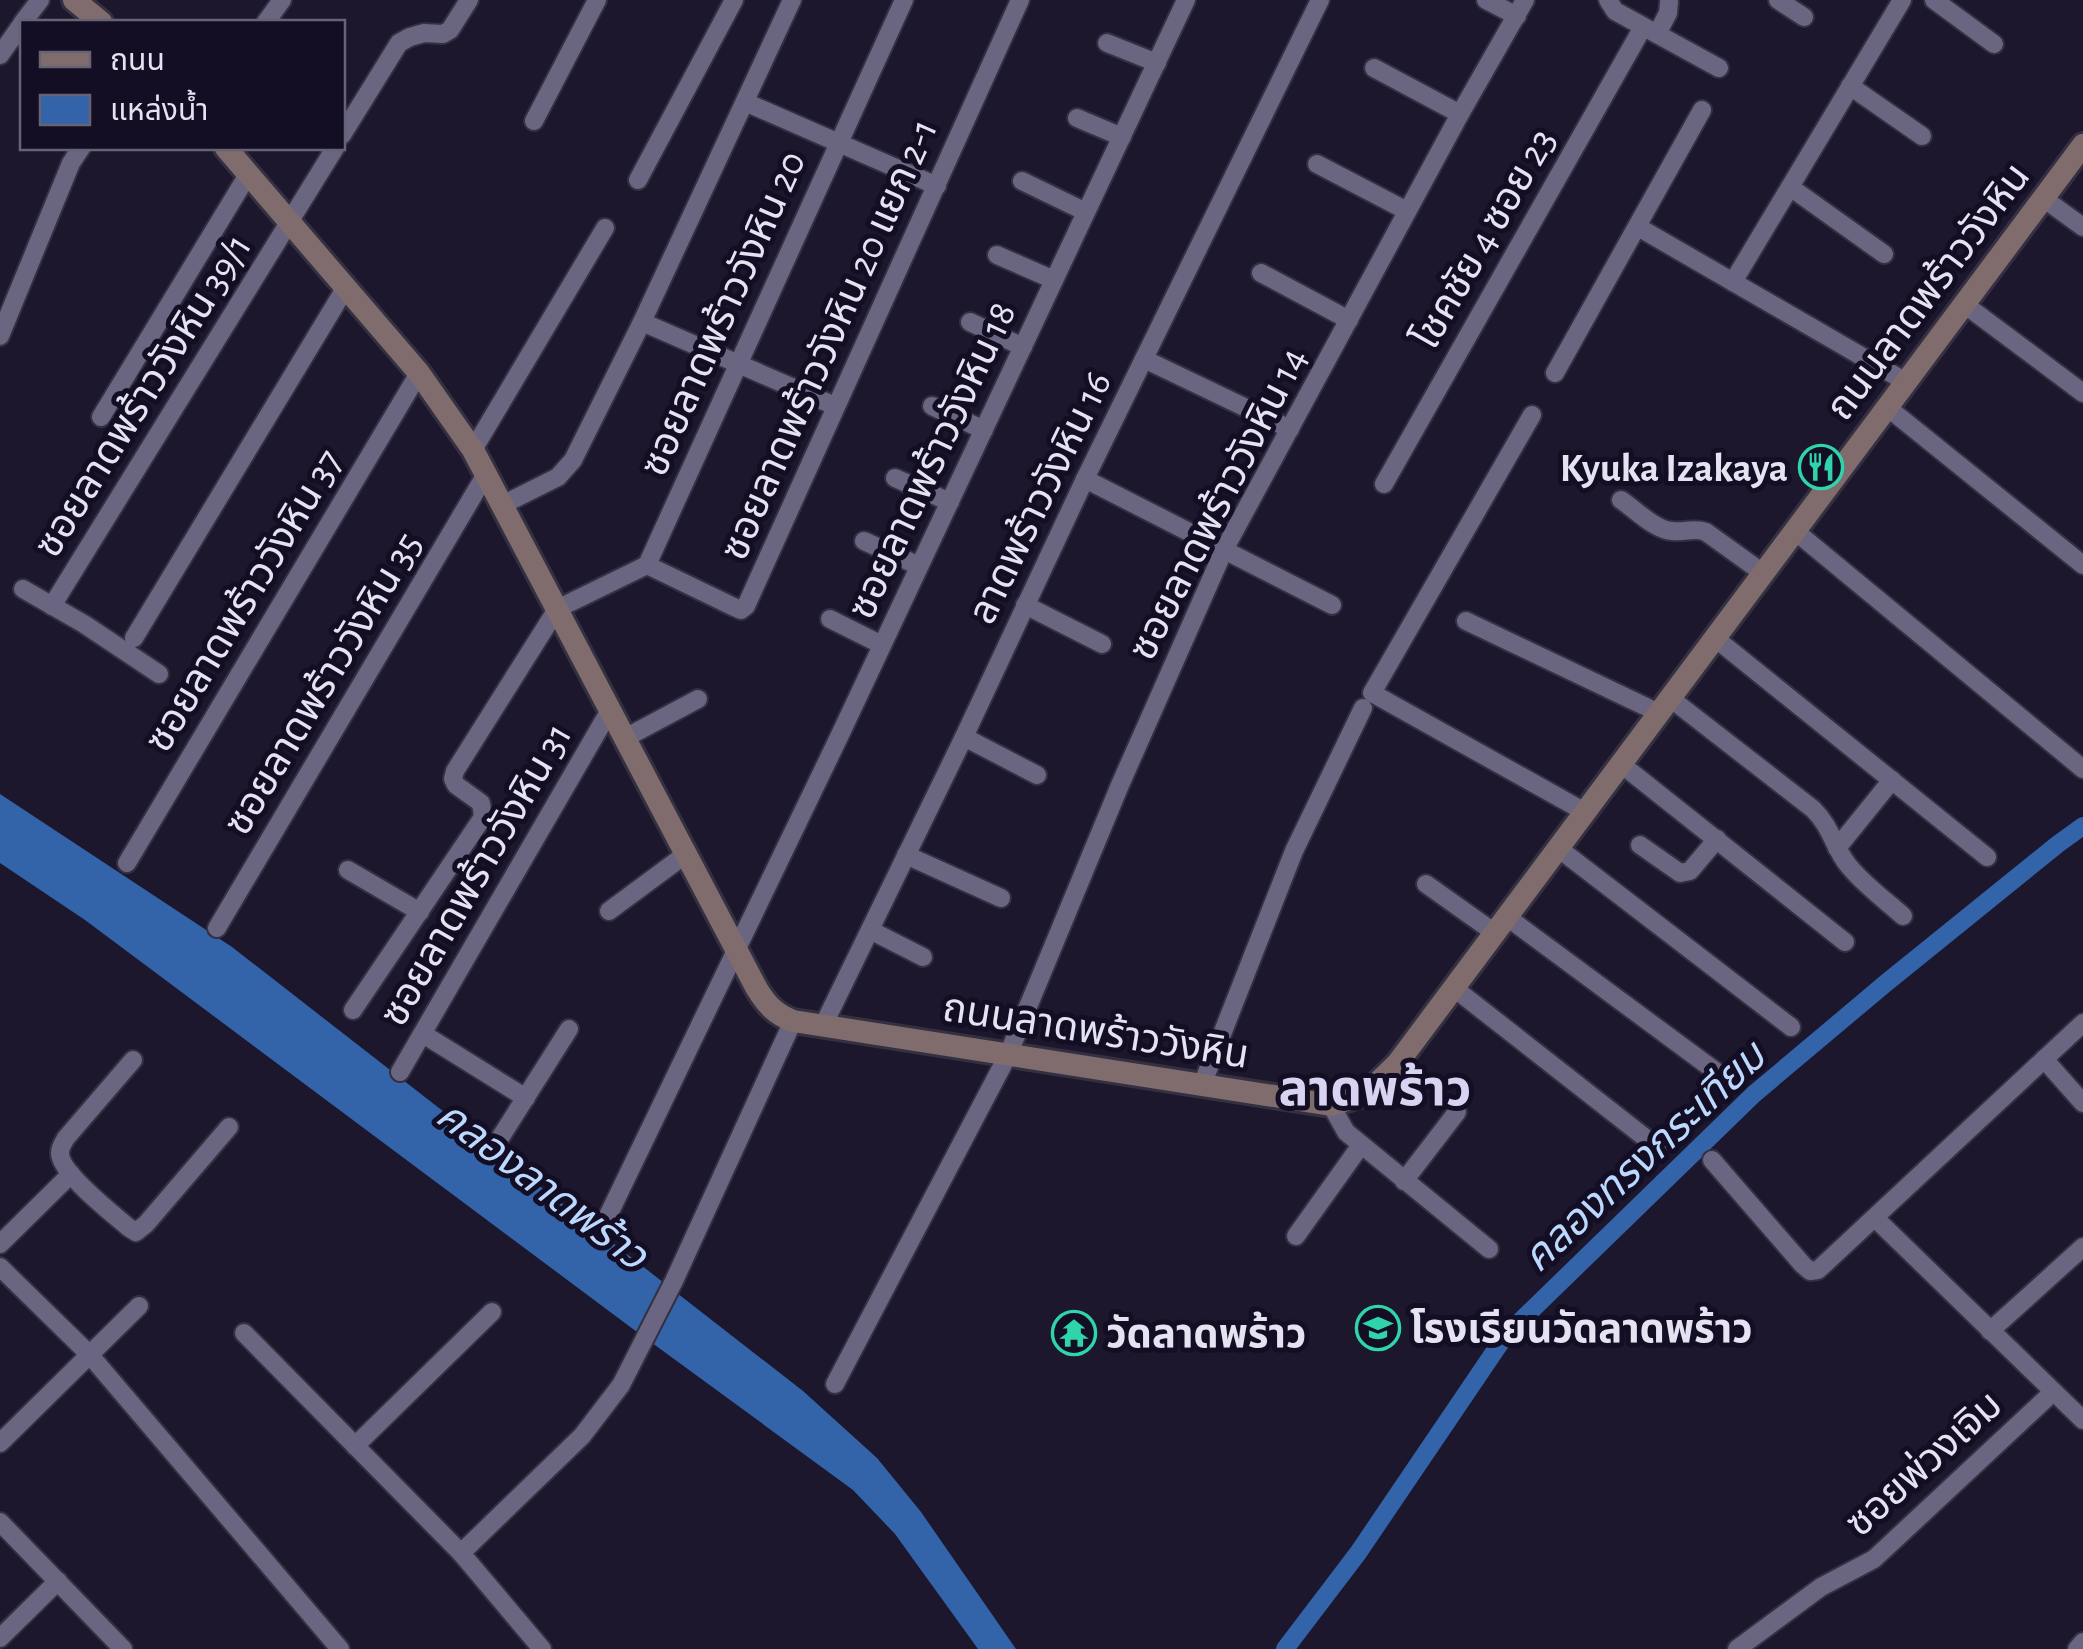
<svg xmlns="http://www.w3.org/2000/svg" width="2083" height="1649" font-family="'Alegreya Sans','Noto Sans Thai',sans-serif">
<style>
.water{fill:#3363a9}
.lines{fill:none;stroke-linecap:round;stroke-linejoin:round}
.canal{stroke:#3363a9;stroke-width:18}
.street-casing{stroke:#333041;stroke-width:22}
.secondary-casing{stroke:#333041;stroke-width:28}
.street{stroke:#6a6580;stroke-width:18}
.secondary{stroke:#816c6d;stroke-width:22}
.labels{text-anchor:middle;stroke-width:10;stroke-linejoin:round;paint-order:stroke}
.street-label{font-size:40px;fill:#e5e3f2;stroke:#130e23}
.poi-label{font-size:40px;font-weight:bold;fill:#e5e3f2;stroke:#130e23;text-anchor:start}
.water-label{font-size:42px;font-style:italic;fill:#bdd8ff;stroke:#130e23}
.district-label{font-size:50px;font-weight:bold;fill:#d7d3f1;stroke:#130e23}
</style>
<rect width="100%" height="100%" fill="#1c172d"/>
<path class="water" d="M0 794 232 947 803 1391 877 1458 921 1512 1016 1649H978L895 1534 853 1490 633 1329 85 920 0 863Z"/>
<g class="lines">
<path class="canal" d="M1285 1649 1358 1553 1505 1336 1754 1094 1886 983 2058 844 2083 826"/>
<defs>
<g id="street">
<path d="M1486 0 1517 16"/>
<path d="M1608 0 1615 11 1719 68"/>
<path d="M1778 0 1804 17"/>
<path d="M1934 0 1994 44"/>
<path d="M23 22 40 0"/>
<path d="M266 22 282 0"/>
<path d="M1657 34 1668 13 1669 2"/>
<path d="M1107 43 1157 63"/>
<path d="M0 55 22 24"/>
<path d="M1374 68 1460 114"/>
<path d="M1850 86 1922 136"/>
<path d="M745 102 937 186"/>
<path d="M1077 118 1122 137"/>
<path d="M534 121 597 0"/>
<path d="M342 135 399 43 410 37 424 33 443 34 450 30 469 0"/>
<path d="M1317 164 1407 211"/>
<path d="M638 180 734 0"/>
<path d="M1022 181 1086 212"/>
<path d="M1790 187 1884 254"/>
<path d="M2043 198 2083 227"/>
<path d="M1638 227 1906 382"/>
<path d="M997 255 1054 280"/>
<path d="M1261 273 1349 320"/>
<path d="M1733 282 1902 0"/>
<path d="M1964 304 2083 393"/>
<path d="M642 322 835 406"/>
<path d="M970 322 1023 347"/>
<path d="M0 336 71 163 81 148"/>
<path d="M1144 359 1290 429"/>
<path d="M1555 373 1702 110"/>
<path d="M932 406 984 430"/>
<path d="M1887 407 2083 565"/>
<path d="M1532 415 1372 693 1585 812"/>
<path d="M101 417 249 173"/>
<path d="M473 450 605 228"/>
<path d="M895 478 950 502"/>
<path d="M1085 479 1332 605"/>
<path d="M1384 484 1643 27"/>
<path d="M1621 500C1636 510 1655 530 1672 531 1685 533 1693 527 1706 532L1763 573"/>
<path d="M502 505 558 477 573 460 642 322 792 0"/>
<path d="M1795 531 2083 769"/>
<path d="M864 541 919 566"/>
<path d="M647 565 734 607 741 610 746 606 1020 0"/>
<path d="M23 589 84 624 159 674"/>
<path d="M1025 605 1102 644"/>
<path d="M52 606 335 148"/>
<path d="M830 619 882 645"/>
<path d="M1466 621 1659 713"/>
<path d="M134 638 346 287"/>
<path d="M1715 638 1987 857"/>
<path d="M1670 698 1813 809C1832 828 1833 846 1848 865 1863 884 1885 900 1903 916"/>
<path d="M964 737 1037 775"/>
<path d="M625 738 698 699"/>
<path d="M1621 764 1845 942"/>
<path d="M1640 845 1680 873 1690 871 1717 839"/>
<path d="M1558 848 1791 1027"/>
<path d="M1837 848 1892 780"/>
<path d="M906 855 1001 898"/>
<path d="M127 863 419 373"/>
<path d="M348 870 420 912"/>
<path d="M1426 884 1495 933"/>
<path d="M609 911 686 854"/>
<path d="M1507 917 1722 1076"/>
<path d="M217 928 486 474"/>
<path d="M870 930 923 957"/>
<path d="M1454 988 1657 1147"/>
<path d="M353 1010 483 817 481 803 456 785 453 779 455 771 557 609 647 565 904 0"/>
<path d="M823 1026 964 737 1085 479 1320 0"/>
<path d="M423 1034 526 1098"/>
<path d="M2044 1059 2083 1103"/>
<path d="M133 1060 66 1138C63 1143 60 1147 60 1153 60 1173 112 1213 128 1227L136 1232 146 1224 229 1127"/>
<path d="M400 1072 610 710"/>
<path d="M1202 1085 1294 851 1363 708"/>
<path d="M1331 1105 1346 1132 1489 1249"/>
<path d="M500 1138 569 1029"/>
<path d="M1712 1160 1803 1265 1810 1271 1818 1270 2083 1023"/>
<path d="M1404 1181 1457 1112"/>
<path d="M1875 1218 2083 1420"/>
<path d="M605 1222 839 737 1186 0"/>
<path d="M1296 1236 1361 1145"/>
<path d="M0 1244 71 1174"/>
<path d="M0 1267 89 1354 340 1649"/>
<path d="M1990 1331 2083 1247"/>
<path d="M244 1333 461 1553 542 1649"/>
<path d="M835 1384 1008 1055 1120 785 1224 550 1460 114 1525 0"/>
<path d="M0 1443 139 1306"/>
<path d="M355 1446 492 1312"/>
<path d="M0 1522 123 1649"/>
<path d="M461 1553 582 1436 621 1385 674 1281 793 1021"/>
<path d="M0 1638 58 1581"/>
<path d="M1737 1649 1821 1587 1874 1559 2053 1392"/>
<path d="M2077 1649 2083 1642"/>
</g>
<g id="secondary">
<path d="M74 0 101 22"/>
<path d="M226 148 419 373 473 450 757 989C767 1005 775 1014 793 1021L1331 1105 1366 1094 1397 1064 2083 145"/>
</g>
</defs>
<use href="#street" class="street-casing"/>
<use href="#secondary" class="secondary-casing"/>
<use href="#street" class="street"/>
<use href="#secondary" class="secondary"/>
</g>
<defs>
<symbol id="restaurant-ring" viewBox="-11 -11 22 22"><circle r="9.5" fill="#130e23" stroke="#2fd4aa" stroke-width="1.5"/><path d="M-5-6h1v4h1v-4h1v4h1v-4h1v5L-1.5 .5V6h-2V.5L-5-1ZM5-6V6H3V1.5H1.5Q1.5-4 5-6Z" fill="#2fd4aa"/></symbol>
<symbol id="school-ring" viewBox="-11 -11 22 22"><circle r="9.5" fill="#130e23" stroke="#2fd4aa" stroke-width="1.5"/><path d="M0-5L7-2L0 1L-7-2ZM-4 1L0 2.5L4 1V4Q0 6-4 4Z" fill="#2fd4aa"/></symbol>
<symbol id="temple-ring" viewBox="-11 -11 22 22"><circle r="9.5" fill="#130e23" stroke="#2fd4aa" stroke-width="1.5"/><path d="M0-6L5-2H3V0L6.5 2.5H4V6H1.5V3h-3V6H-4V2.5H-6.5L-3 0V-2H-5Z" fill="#2fd4aa"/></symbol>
</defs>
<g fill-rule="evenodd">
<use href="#restaurant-ring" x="1796" y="442" width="50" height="50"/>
<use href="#school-ring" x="1353" y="1303" width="50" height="50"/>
<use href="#temple-ring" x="1049" y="1308" width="50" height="50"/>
</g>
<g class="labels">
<g class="street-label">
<text transform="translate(1483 238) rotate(-60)" y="14">โชคชัย 4 ซอย 23</text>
<text transform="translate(1927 291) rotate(-53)" y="14">ถนนลาดพร้าววังหิน</text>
<text transform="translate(722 313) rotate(-66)" y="14">ซอยลาดพร้าววังหิน 20</text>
<text transform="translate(828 339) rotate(-66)" y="14">ซอยลาดพร้าววังหิน 20 แยก 2-1</text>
<text transform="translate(142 395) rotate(-58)" y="14">ซอยลาดพร้าววังหิน 39/1</text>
<text transform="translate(931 460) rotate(-65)" y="14">ซอยลาดพร้าววังหิน 18</text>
<text transform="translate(1039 497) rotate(-64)" y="14">ลาดพร้าววังหิน 16</text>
<text transform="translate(1217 503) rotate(-63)" y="14">ซอยลาดพร้าววังหิน 14</text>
<text transform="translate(243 600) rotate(-59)" y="14">ซอยลาดพร้าววังหิน 37</text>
<text transform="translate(322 683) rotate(-59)" y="14">ซอยลาดพร้าววังหิน 35</text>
<text transform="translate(475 874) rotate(-60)" y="14">ซอยลาดพร้าววังหิน 31</text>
<text transform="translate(1096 1030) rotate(9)" y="14">ถนนลาดพร้าววังหิน</text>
<text transform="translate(1923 1463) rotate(-42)" y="14">ซอยพ่วงเจิม</text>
</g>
<g class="poi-label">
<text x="1788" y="481" text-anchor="end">Kyuka Izakaya</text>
<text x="1410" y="1342">โรงเรียนวัดลาดพร้าว</text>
<text x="1106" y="1347">วัดลาดพร้าว</text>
</g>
<g class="water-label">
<text transform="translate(1643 1156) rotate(-43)" y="15">คลองทรงกระเทียม</text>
<text transform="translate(543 1184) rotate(37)" y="15">คลองลาดพร้าว</text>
</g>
<g class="district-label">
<text x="1375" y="1105">ลาดพร้าว</text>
</g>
</g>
<rect x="20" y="20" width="325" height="130" fill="#130e23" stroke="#676376" stroke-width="2.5"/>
<rect x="40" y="52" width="50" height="15" fill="#816c6d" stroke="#676376" stroke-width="2.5"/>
<text x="110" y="70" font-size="30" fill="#e5e3f2">ถนน</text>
<rect x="40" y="95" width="50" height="30" fill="#3363a9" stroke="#676376" stroke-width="2.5"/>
<text x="110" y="120" font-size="30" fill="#e5e3f2">แหล่งน้ำ</text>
</svg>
